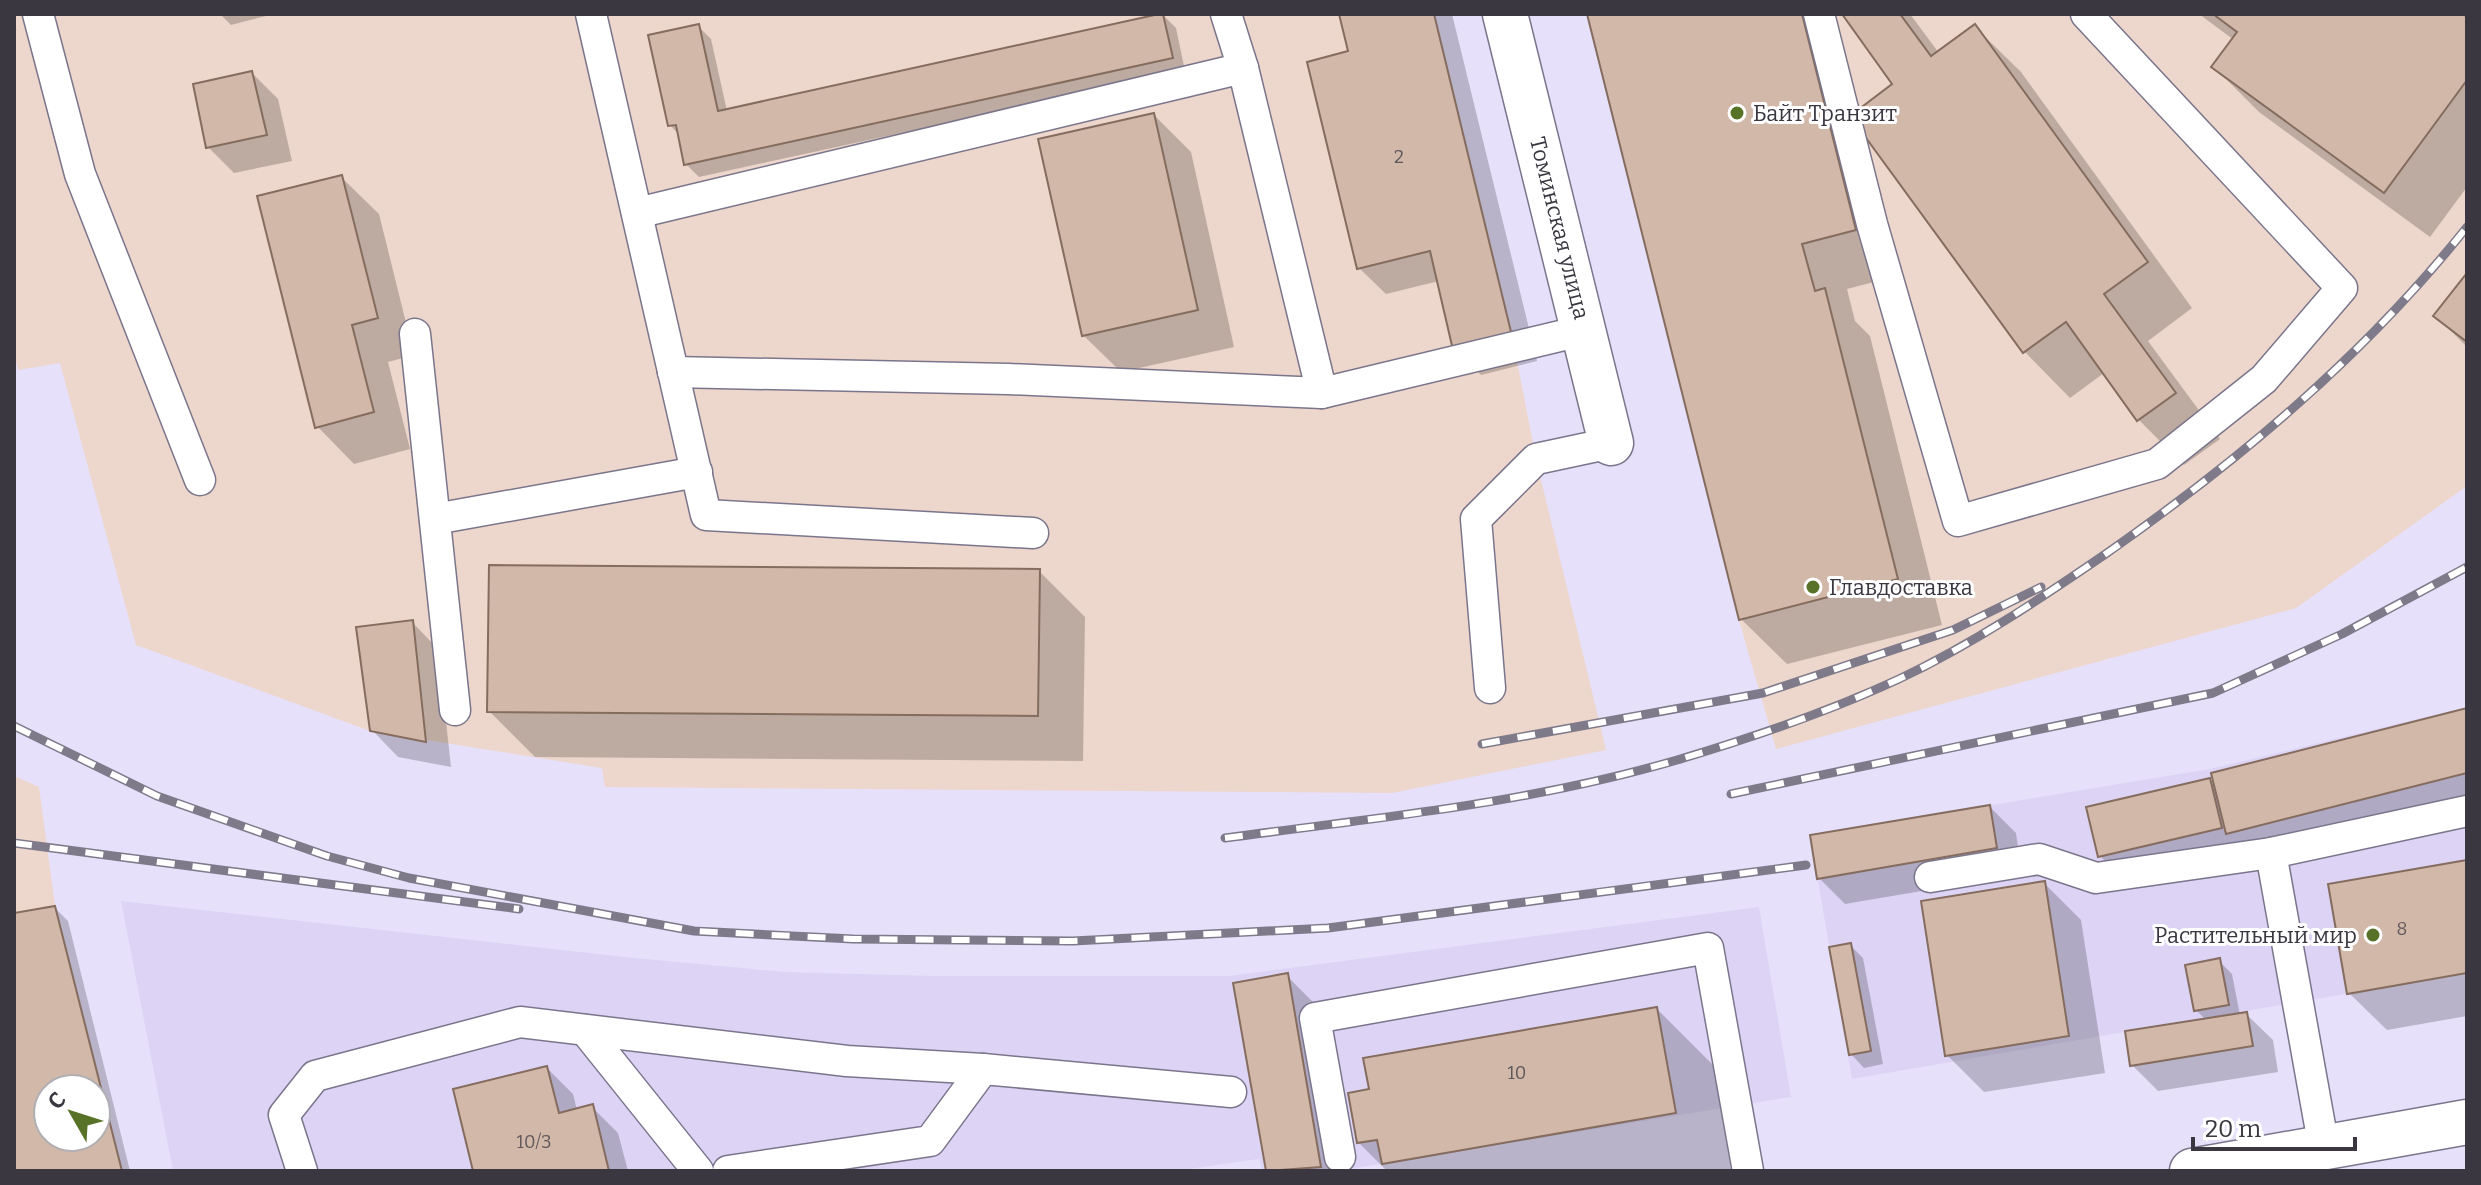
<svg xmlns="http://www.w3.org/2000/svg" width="2481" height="1185" font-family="Bitter,serif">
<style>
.built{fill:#ddd4f5}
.industrial{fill:#edd6cb;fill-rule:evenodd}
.shadow{fill:#0003;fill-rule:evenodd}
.building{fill:#d2b8a9;stroke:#846c5e;stroke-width:2;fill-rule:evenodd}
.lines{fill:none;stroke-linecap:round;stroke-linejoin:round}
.service-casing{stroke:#7b758c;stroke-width:33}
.minor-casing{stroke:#7b758c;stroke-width:47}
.primary-casing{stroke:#7b758c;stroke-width:47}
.service{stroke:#fff;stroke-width:30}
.minor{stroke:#fff;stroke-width:44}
.primary{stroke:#fff;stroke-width:44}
.rail-casing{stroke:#7e7a8a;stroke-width:9}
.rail{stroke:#fff;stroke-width:6;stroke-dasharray:18;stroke-linecap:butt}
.poi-dot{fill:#587327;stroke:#fff;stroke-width:3}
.labels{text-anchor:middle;stroke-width:6;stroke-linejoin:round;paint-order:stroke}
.number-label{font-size:18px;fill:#60575b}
.poi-label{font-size:22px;fill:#3a3741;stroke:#fff;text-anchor:start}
.street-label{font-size:22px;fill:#3a3741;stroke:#fff}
</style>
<rect width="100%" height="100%" fill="#e7e0fb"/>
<g class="built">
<path d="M2467 707V973L1852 1079 1810 835 2210 769Z"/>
<path d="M121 901 635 958 786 972 932 976H1228L1759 907 1791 1097 1338 1171H1262L1259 1159 1175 1171H173Z"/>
</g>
<g class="industrial">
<path d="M14 14H1434L1512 335 1536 459 1606 750 1392 793 605 787 602 768 370 731 136 645 60 363 18 370 14 353Z"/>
<path d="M1587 14H2467V486L2296 608 1776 749 1739 620Z"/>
<path d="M14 776 39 787 55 906 122 1171H14ZM48 1089H96V1137H48Z"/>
</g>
<g class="shadow">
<path d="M220 14H274L231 25Z"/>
<path d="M1341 14H1452L1537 361 1481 375 1455 349 1439 281 1386 294 1359 268 1351 53Z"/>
<path d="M1588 14H1817L1841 38 1859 111 1895 85 1844 14H1910L1939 53 1975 27 2021 72 2192 308 2148 341 2220 439 2184 465 2138 419 2104 373 2070 398 2025 352 1865 132 1901 275 1847 289 1855 321 1870 336 1942 625 1787 664 1741 619Z"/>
<path d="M2199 14H2460L2467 19V187L2430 237 2259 112 2214 67 2234 40Z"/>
<path d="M1163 15 1176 28 1185 71 699 177 686 164 680 136 670 125 698 26 711 39 727 111Z"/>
<path d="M252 73 278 99 292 161 234 173 208 147Z"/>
<path d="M1154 115 1191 152 1234 347 1121 372 1083 335Z"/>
<path d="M341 177 379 214 414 355 388 362 410 449 354 464 317 426Z"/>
<path d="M2467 276V347L2436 316Z"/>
<path d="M1039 571 1085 617 1083 761 535 757 489 711Z"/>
<path d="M412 622 438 649 451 767 398 757 372 730Z"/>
<path d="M2467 710V819L2126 882 2100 856 2210 780 2216 787Z"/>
<path d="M1990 807 2016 833 2022 874 1845 904 1819 878Z"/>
<path d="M2467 862V1016L2387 1030 2349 993Z"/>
<path d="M2044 883 2081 920 2105 1073 1984 1092 1947 1055Z"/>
<path d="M55 908 68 921 130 1171H14V915ZM48 1089H96V1137H48Z"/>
<path d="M1850 945 1863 958 1883 1064 1864 1068 1851 1054Z"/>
<path d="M2219 961 2232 974 2240 1015 2246 1014 2273 1040 2278 1072 2158 1091 2132 1065 2206 1020 2196 1010Z"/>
<path d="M1287 976 1313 1002 1343 1171H1268L1235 984Z"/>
<path d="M1657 1009 1713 1065 1731 1169 1387 1171 1358 1142 1371 1090Z"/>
<path d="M547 1068 573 1094 577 1110 592 1107 618 1133 628 1171H475Z"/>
</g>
<g class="building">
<path d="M1159 14H1163L1173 58 684 165 676 125 668 126 648 35 699 24 718 111Z"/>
<path d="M1339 14H1434L1512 336 1453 350 1430 251 1357 269 1307 62 1348 51Z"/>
<path d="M1587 14H1802L1856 230 1802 244 1815 291 1825 288 1898 579 1739 620Z"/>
<path d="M1842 14H1900L1931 56 1975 24 2148 262 2104 294 2176 393 2137 421 2066 322 2023 353 1850 116 1892 84Z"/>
<path d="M2213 14H2463L2467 17V80L2384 193 2211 67 2237 32Z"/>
<path d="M252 71 267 135 206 148 193 84Z"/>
<path d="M1154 113 1198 310 1082 336 1038 139Z"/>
<path d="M342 175 378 318 352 325 374 412 315 428 257 196Z"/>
<path d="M2467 273V342L2433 316Z"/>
<path d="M489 565 1040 569 1038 716 487 712Z"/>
<path d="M413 620 426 742 370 731 356 627Z"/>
<path d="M2467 708V773L2226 834 2211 773Z"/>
<path d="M2210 778 2222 828 2098 857 2086 807Z"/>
<path d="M1990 805 1997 848 1817 879 1810 835Z"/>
<path d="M2467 860V973L2347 994 2328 884Z"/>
<path d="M2045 881 2069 1036 1945 1056 1921 901Z"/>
<path d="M55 906 122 1171H14V913ZM48 1089H96V1137H48Z"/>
<path d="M1851 943 1871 1051 1849 1055 1829 947Z"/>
<path d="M2220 958 2229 1005 2194 1011 2185 965Z"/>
<path d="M1288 973 1321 1167 1266 1171 1233 983Z"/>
<path d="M1657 1007 1676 1113 1382 1164 1377 1140 1357 1143 1348 1093 1369 1089 1363 1058Z"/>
<path d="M2247 1012 2253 1046 2130 1066 2125 1031Z"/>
<path d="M547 1066 559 1113 593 1104 609 1171H473L453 1089Z"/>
</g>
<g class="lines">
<defs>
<g id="service">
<path d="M38 14 80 174 200 480"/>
<path d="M591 14 706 515 1033 533"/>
<path d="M1226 14 1243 68 1322 393"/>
<path d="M1819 14 1872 224 1958 521 2157 464 2264 379 2342 288 2086 14"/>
<path d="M637 213 1243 68"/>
<path d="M415 334 455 710"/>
<path d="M673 372 1008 379 1322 393 1585 330"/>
<path d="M435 519 697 472"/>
<path d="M1490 688 1476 519 1536 459 1611 443"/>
<path d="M2271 853 2324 1148"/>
<path d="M1930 877 2039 859 2096 878 2271 853 2467 811"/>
<path d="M585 1030 698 1171"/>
<path d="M1340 1157 1315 1018 1708 948 1748 1171"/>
<path d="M302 1171 284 1115 315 1076 520 1022 847 1061 983 1069 1231 1092"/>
<path d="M728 1171 930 1141 983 1069"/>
</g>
<path id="minor" d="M1505 14 1611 443"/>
<path id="primary" d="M2192 1171 2467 1122"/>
</defs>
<use href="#service" class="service-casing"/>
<use href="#minor" class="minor-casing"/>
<use href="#primary" class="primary-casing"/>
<use href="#service" class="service"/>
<use href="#minor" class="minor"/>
<use href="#primary" class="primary"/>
<defs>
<g id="rail">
<path d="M14 726 157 796 327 856 409 878 694 931 853 939 1073 941 1328 928 1806 865"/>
<path d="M1482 744 1763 693 1953 630 2041 587"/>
<path d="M1731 794 2213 693 2342 634 2467 567"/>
<path d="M1225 838C1375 818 1531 803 1677 760 1751 738 1828 712 1899 679 1973 644 2040 599 2107 553 2241 459 2365 355 2467 227"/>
<path d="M14 843 519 909"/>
</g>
</defs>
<use href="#rail" class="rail-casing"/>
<use href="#rail" class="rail"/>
</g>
<g class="poi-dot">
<circle cx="1737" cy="113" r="8"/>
<circle cx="1813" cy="587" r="8"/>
<circle cx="2373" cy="935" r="8"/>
</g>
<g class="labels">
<g class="number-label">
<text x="1399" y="163">2</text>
<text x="2402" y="935">8</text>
<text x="1517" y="1079">10</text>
<text x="534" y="1148">10/3</text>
</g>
<g class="poi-label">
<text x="1753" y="121">Байт Транзит</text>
<text x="1829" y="595">Главдоставка</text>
<text x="2357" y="943" text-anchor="end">Растительный мир</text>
</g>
<g class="street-label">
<text transform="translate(1560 228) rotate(76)" y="8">Томинская улица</text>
</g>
</g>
<rect width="2481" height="1185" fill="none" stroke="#3a3741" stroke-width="32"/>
<g transform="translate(72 1113) rotate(309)"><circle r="38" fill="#ffffff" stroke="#b0afb3" stroke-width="2"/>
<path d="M0-6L14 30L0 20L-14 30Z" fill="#587327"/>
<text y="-12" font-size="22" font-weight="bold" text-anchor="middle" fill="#3a3741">С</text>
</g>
<path d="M2193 1137v12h162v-12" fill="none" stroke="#3a3741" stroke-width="4"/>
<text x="2205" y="1137" font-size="24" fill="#3a3741" stroke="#ffffff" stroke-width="6" paint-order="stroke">20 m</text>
</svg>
